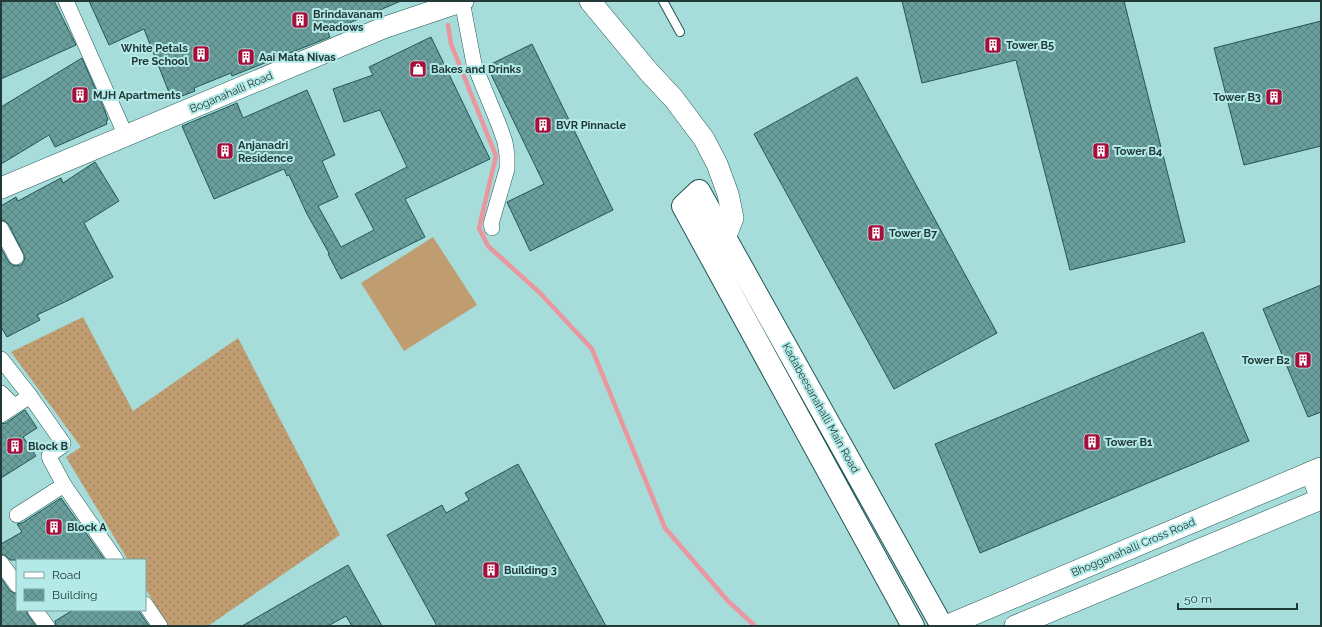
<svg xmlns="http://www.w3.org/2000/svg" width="1322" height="627" font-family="Raleway,sans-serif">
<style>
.grass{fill:url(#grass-dots)}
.pitch{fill:#c09d70}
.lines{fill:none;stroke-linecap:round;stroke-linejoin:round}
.stream{stroke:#ea969e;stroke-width:4.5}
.building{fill:url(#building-cross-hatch);stroke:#225756}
.lane-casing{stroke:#225756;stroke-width:10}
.street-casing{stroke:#225756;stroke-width:16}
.secondary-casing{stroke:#225756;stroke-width:22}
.primary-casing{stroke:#225756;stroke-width:24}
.lane{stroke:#fff;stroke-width:8}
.street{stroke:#fff;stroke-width:15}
.secondary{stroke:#fff;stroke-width:21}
.primary{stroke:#fff;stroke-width:22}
.labels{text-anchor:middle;stroke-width:4;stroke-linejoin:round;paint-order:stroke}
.poi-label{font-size:11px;font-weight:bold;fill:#223938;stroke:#b3eae7;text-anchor:start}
.street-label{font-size:11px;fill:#223938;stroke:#b3eae7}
</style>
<defs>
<pattern id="grass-dots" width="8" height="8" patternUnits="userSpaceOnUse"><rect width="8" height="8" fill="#c09d70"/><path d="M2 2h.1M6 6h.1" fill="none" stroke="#9c815d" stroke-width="1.8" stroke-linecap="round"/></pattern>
<pattern id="building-cross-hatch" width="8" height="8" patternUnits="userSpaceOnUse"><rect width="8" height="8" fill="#699e9c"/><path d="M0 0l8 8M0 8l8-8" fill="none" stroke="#568280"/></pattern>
</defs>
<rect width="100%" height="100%" fill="#a6dcda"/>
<path class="grass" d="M83 317 133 411 238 338 340 535 208 626H168L145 588V560H128L66 457 81 447 11 352Z"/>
<path class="pitch" d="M433 237 477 305 404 351 361 283Z"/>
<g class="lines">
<path class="stream" d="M448 25 451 44 496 156 479 228 488 246 540 293 592 349 665 528 728 601 755 626"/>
</g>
<g class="building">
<path d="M1 1H54L76 45 1 79Z"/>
<path d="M89 1H401L328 32 330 37 232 76 231 73 194 88 195 91 172 100 144 29 109 45Z"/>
<path d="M902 1H1124L1185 242 1070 270 1016 60 922 83Z"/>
<path d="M1321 21V146L1244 165 1214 48Z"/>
<path d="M431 37 490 159 405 199 425 237 341 279 328 254 329 253 307 214 289 175 287 176 284 169 214 199 182 126 237 103 243 118 307 90 335 155 322 161 338 197 318 206 341 247 374 230 355 194 407 167 380 110 344 122 333 89 373 75 369 67Z"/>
<path d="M532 44 613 210 530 251 507 202 544 184 487 66Z"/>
<path d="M82 58 105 111 108 120 106 121 107 124 55 147 49 135 1 164V107Z"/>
<path d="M857 77 997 333 894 389 754 134Z"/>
<path d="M95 162 119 201 84 223 113 277 69 300 37 315 40 320 7 337 1 327V248L8 261 12 265 16 266 21 265 24 261 25 257 9 225 5 221 1 220V206L16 197 18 201 61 178 63 183Z"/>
<path d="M1321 285V412L1308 417 1263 309Z"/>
<path d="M1203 332 1249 441 980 553 935 444Z"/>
<path d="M25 410 37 428 23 437 36 456 1 478V424L6 423Z"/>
<path d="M518 464 606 626H437L387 535 442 505 446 513 469 500 465 493Z"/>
<path d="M61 498 105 560H10L5 555 1 554V544L22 532 17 524 22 523Z"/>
<path d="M348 565 382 626H352L346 616 328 626H242Z"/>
<path d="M1 578 10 591 17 594V610H26L28 615 36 626H1Z"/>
<path d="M73 610H138L149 626H56L55 621Z"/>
</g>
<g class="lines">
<defs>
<path id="lane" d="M663 1 680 32"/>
<g id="street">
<path d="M66 1 126 136"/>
<path d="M462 1 474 64 499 125 505 142 507 155V169L491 224 492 228"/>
<path d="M1 229 16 257"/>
<path d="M1 359 30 396 63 443 62 446 51 454 49 456 50 459 64 485 116 560"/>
<path d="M1 393 14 406"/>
<path d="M1 415 30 396"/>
<path d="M17 515 64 485"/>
<path d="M1 563 17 585"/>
<path d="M145 604 160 626"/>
<path d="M35 610 47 626"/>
</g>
<g id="secondary">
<path d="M590 1 648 71 674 99 704 139 717 164 728 194 733 218 725 238"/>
<path d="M1 188 383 28 463 1"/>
<path d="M946 626 1321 468"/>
<path d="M1015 626 1321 499 1311 472"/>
</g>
<path id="primary" d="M913 626 683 206 699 191 942 626"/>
</defs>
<use href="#lane" class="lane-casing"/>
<use href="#street" class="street-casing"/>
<use href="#secondary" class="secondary-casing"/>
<use href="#primary" class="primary-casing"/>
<use href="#lane" class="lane"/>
<use href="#street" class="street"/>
<use href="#secondary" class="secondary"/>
<use href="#primary" class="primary"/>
</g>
<defs>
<symbol id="building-square" viewBox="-11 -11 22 22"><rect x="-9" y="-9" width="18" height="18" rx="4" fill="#a60e3c" stroke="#b3eae7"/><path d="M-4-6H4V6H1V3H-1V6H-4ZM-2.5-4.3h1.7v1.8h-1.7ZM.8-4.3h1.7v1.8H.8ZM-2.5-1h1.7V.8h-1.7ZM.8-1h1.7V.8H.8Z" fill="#fff"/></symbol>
<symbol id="shop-square" viewBox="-11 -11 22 22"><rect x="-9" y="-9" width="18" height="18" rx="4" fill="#a60e3c" stroke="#b3eae7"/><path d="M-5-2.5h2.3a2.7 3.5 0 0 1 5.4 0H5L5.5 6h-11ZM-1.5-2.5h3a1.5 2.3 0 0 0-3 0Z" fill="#fff"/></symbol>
</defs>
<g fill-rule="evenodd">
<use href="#building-square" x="290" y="10" width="20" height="20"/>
<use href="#building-square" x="983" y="35" width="20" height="20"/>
<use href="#building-square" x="191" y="44" width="20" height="20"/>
<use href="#building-square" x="236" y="47" width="20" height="20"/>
<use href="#shop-square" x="408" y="59" width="20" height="20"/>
<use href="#building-square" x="70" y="85" width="20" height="20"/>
<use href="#building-square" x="1264" y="87" width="20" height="20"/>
<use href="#building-square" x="533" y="115" width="20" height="20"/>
<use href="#building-square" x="215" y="141" width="20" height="20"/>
<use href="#building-square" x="1091" y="141" width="20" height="20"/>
<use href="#building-square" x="866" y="223" width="20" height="20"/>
<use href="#building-square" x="1293" y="350" width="20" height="20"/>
<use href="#building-square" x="1082" y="432" width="20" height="20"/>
<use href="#building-square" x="5" y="436" width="20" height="20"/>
<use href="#building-square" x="44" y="517" width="20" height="20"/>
<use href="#building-square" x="481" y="560" width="20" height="20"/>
</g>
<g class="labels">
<g class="poi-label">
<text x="313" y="18">Brindavanam<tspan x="313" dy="13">Meadows</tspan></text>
<text x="1006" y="49">Tower B5</text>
<text x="188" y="52" text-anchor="end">White Petals<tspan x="188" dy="13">Pre School</tspan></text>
<text x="259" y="61">Aai Mata Nivas</text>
<text x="431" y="73">Bakes and Drinks</text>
<text x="93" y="99">MJH Apartments</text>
<text x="1261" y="101" text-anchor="end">Tower B3</text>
<text x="556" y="129">BVR Pinnacle</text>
<text x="238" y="149">Anjanadri<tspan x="238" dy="13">Residence</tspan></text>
<text x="1114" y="155">Tower B4</text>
<text x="889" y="237">Tower B7</text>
<text x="1290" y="364" text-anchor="end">Tower B2</text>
<text x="1105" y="446">Tower B1</text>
<text x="28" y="450">Block B</text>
<text x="67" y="531">Block A</text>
<text x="504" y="574">Building 3</text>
</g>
<g class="street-label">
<text transform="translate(231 92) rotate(-23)" y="4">Boganahalli Road</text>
<text transform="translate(821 408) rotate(61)" y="4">Kadabeesanahalli Main Road</text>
<text transform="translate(1133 547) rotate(-23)" y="4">Bhogganahalli Cross Road</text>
</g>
</g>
<rect width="1322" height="627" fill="none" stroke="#223938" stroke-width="4"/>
<rect x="16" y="559" width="130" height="52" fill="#b3eae7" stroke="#79a3a1"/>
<rect x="24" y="572" width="20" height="6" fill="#ffffff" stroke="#79a3a1"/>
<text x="52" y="579" font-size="12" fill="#223938">Road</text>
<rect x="24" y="589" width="20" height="12" fill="url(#building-cross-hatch)" stroke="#79a3a1"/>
<text x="52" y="599" font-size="12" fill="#223938">Building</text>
<path d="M1178 603v6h119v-6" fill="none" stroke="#223938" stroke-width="2"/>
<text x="1184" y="603" font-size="12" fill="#223938" stroke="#b3eae7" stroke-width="3" paint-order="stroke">50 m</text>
</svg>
